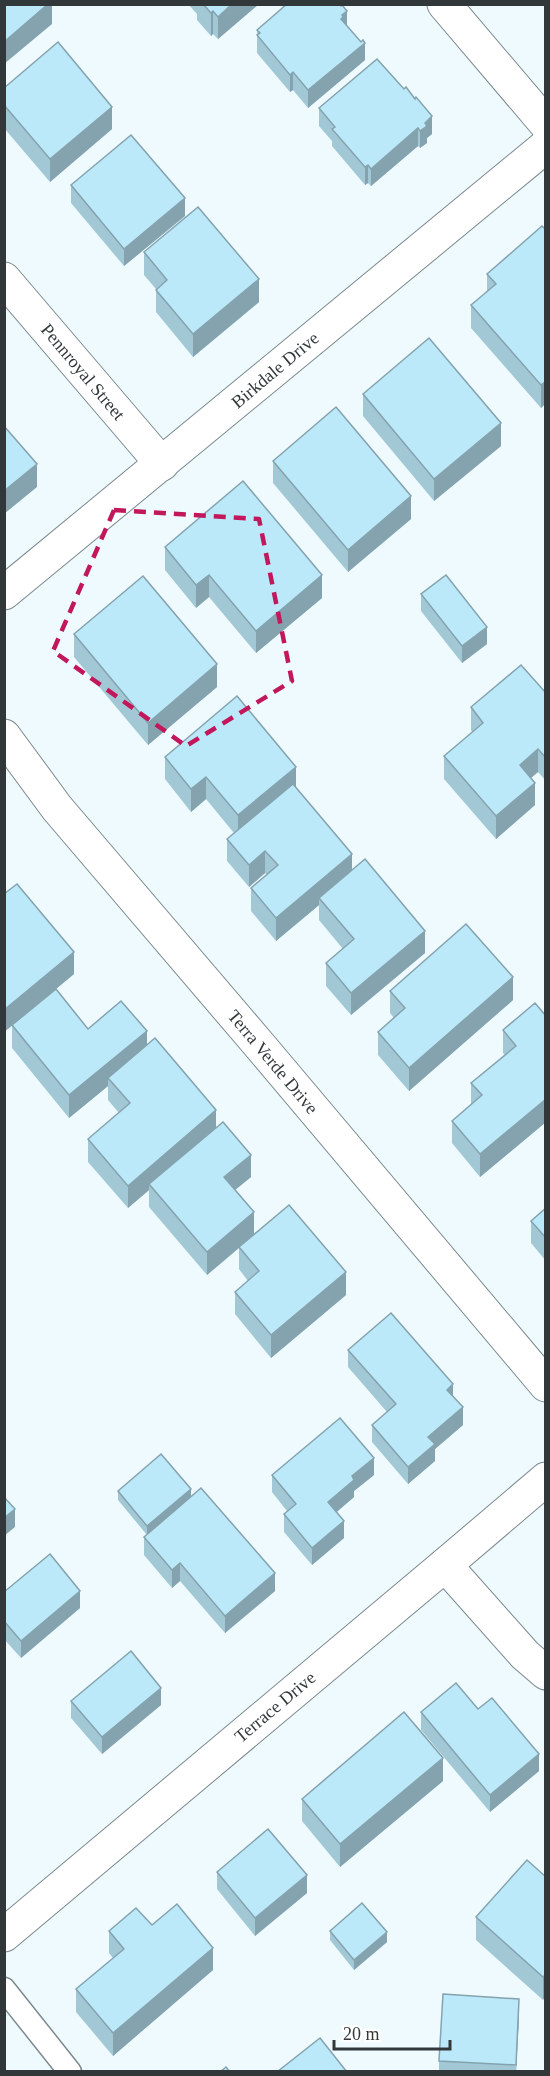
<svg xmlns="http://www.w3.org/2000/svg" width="550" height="2076" font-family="Georgia,serif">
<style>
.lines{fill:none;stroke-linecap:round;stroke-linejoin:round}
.service-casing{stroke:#7c898e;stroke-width:25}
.minor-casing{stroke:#7c898e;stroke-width:35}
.tertiary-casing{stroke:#7c898e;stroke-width:35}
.service{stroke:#fff;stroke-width:22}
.minor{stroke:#fff;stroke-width:33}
.tertiary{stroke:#fff;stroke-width:33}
.wall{fill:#a2c8d6}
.shaded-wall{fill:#84a3ae}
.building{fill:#bce9f9;stroke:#84a3ae;stroke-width:1.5}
.marked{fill:none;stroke:#c2185b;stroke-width:4.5;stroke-dasharray:12 8;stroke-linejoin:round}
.labels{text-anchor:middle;stroke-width:6;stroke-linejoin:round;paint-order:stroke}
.street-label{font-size:18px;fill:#32383a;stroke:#fff}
</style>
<rect width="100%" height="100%" fill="#eefafe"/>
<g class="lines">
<defs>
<path id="service" d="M4 1989 70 2072"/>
<g id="minor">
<path d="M444 4 546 124"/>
<path d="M4 279 162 464"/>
<path d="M4 593 546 146"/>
<path d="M4 736 57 808 261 1047 546 1385"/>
<path d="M445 1565 525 1655 546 1673"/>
</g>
<path id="tertiary" d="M4 1935 445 1565 546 1479"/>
</defs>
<use href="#service" class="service-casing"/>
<use href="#minor" class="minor-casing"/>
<use href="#tertiary" class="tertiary-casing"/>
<use href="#service" class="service"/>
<use href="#minor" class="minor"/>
<use href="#tertiary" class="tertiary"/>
</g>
<g class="wall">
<path d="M188 4H259L218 39 213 34 211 36 197 20V14Z"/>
<path d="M347 26 365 60 308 108 293 90 290 92 257 53V30Z"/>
<path d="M377 59 432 134 427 138V143L420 148 418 146 371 186 368 183 365 185 332 146V141L319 126V108Z"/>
<path d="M4 88 112 129 50 182 4 128Z"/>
<path d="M71 185 185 216 124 266 71 203Z"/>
<path d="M546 230V403L541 408 471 328V305L487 292V274Z"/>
<path d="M144 252 259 302 193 357 156 312V289L144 275Z"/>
<path d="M363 394 501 446 434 501 363 416Z"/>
<path d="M273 461 411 519 348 572 273 483Z"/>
<path d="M165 547 322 598 256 653 209 597 196 608 165 570Z"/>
<path d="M421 594 487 644 462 663 421 611Z"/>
<path d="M74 634 217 687 148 745 74 657Z"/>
<path d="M546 693V781L538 772 531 778 535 805 496 839 444 779V756L472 732 471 730V707Z"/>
<path d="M165 757 296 787 352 870 425 953 351 1015 326 986V963L343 949 319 920V905L276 941 251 911V888L267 875 265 873 249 887 227 861V839L234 833 206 799 191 812 165 779Z"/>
<path d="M4 894 74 974 56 989 88 1029 147 1045 216 1128 251 1177 235 1190 254 1234 346 1295 271 1358 235 1314V1292L248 1281 239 1269V1248L207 1275 149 1207V1190L128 1208 88 1162V1139L119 1113 108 1100V1086L69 1118 12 1048V1026L4 1032Z"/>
<path d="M390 991 513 1000 409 1091 378 1055V1032L394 1018 390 1013Z"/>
<path d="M546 1016V1122L480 1177 452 1143V1121L471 1104V1083L505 1055 503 1053V1030Z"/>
<path d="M546 1208V1261L531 1243V1221Z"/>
<path d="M348 1350 453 1397 463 1425 435 1449V1461L408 1484 372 1442V1425L387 1412 348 1367Z"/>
<path d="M272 1475H374L354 1491V1497L337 1512 344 1538 312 1565 284 1532V1514L287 1511 272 1492Z"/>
<path d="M118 1491 191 1496 275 1591 225 1633 180 1581 172 1588 144 1555V1537L147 1535 118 1500Z"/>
<path d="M4 1592 80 1608 21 1658 4 1639Z"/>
<path d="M71 1701 161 1705 102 1754 71 1718Z"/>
<path d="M421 1712 539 1771 490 1812 421 1730Z"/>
<path d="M443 1781 340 1867 302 1821V1799Z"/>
<path d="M217 1872 307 1893 255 1936 217 1889Z"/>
<path d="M546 1877 543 2000 476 1940V1917Z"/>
<path d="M152 1925 213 1970 113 2056 76 2012V1989L113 1958 109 1953V1931Z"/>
<path d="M330 1931 387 1942 354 1970 330 1940Z"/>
<path d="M519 2016 516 2072H439V2061Z"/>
</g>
<g class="shaded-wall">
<path d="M48 4H52V24L4 64V42Z"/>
<path d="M232 4H259L218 39V17Z"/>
<path d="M213 11V34L211 36V13Z"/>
<path d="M347 11V28L341 36 342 15Z"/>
<path d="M365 43V60L308 108V90Z"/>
<path d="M293 72V90L290 92V75Z"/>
<path d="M112 107V129L50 182V159Z"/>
<path d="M432 116V134L427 138V143L420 148V131L425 123Z"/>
<path d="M418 128V146L371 186V169Z"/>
<path d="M368 165V183L365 185V167Z"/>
<path d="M185 198V216L124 266V249Z"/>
<path d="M259 279V302L193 357V334Z"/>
<path d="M546 381V403L541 408V385Z"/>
<path d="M501 423V446L434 501V479Z"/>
<path d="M37 464V487L4 514V491Z"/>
<path d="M411 496V519L348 572V550Z"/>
<path d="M209 575V597L196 608V585Z"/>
<path d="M322 575V598L256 653V631Z"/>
<path d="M487 627V644L462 663V646Z"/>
<path d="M217 664V687L148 745V723Z"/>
<path d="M538 749V772L520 787V765Z"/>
<path d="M296 767V790L238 838V815Z"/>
<path d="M206 777V799L191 812V789Z"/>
<path d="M535 783V805L496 839V816Z"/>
<path d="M265 851V873L249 887V865Z"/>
<path d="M352 854V877L319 898V905L276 941V918Z"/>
<path d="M425 931V953L351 1015V993Z"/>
<path d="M74 952V974L4 1032V1010Z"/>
<path d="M513 977V1000L409 1091V1068Z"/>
<path d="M147 1031V1054L108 1078V1086L69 1118V1095Z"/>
<path d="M546 1099V1122L480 1177V1154Z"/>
<path d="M216 1110V1133L149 1184V1190L128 1208V1186Z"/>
<path d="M251 1155V1177L224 1199V1177Z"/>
<path d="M254 1212V1235L207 1275V1252Z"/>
<path d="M346 1272V1295L271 1358V1335Z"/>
<path d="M453 1384V1402L447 1390Z"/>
<path d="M463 1407V1425L435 1449V1461L408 1484V1467L428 1437Z"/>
<path d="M374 1458V1475L354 1491V1497L328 1519V1502L352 1476Z"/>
<path d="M191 1489V1499L147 1536V1526Z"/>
<path d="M15 1509V1527L4 1536V1518Z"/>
<path d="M344 1521V1538L312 1565V1548Z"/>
<path d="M180 1563V1581L172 1588V1570Z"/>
<path d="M275 1573V1591L225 1633V1616Z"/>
<path d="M80 1591V1608L21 1658V1641Z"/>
<path d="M161 1688V1705L102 1754V1737Z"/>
<path d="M539 1754V1771L490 1812V1795Z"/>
<path d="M443 1758V1781L340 1867V1844Z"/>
<path d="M307 1875V1893L255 1936V1918Z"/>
<path d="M387 1932V1942L354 1970V1960Z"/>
<path d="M213 1948V1970L113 2056V2033Z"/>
<path d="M546 1974V1996L543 2000V1977Z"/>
<path d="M519 1999V2016L516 2072V2065Z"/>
</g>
<g class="building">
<path d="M4 4H48L4 42Z"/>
<path d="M203 4H232L218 17 213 11 211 13Z"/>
<path d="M287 4H339L341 6 342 5 347 11 342 15 343 17 341 19 361 42 363 40 365 43 308 90 293 72 290 75 257 35 260 33 257 30Z"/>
<path d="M58 42 112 107 50 159 4 105V88Z"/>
<path d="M377 59 404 89 406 87 415 99 416 97 432 116 425 123 427 126 420 131 418 128 371 169 368 165 365 167 332 129 335 127 319 108Z"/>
<path d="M131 135 185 198 124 249 71 185Z"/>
<path d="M198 207 259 279 193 334 156 290 167 280 144 252Z"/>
<path d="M542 226 546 230V381L541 385 471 305 496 284 487 274Z"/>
<path d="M429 338 501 423 434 479 363 394Z"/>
<path d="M336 407 411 496 348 550 273 461Z"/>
<path d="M4 426 37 464 4 491Z"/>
<path d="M243 481 322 575 256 631 209 575 196 585 165 547Z"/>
<path d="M446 575 487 627 462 646 421 594Z"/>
<path d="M143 576 217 664 148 723 74 634Z"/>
<path d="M521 665 546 693V758L538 749 520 765 535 783 496 816 444 756 483 723 471 707Z"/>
<path d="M237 696 296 767 238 815 206 777 191 789 165 757Z"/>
<path d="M293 784 352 854 276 918 251 888 278 865 265 851 249 865 227 839Z"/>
<path d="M365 859 425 931 351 993 326 963 354 939 319 898Z"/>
<path d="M17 884 74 952 4 1010V894Z"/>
<path d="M466 924 513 977 409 1068 378 1032 405 1008 390 991Z"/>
<path d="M56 989 88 1029 121 1001 147 1031 69 1095 12 1025Z"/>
<path d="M535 1003 546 1016V1099L480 1154 452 1121 482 1095 471 1083 516 1046 503 1030Z"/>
<path d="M155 1038 216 1110 128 1186 88 1139 130 1103 108 1078Z"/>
<path d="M223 1122 251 1155 224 1177 254 1212 207 1252 149 1184Z"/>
<path d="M289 1205 346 1272 271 1335 235 1292 259 1271 239 1247Z"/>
<path d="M546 1208V1238L531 1221Z"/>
<path d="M391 1313 453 1384 447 1390 463 1407 428 1437 435 1444 408 1467 372 1425 396 1404 348 1350Z"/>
<path d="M340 1418 374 1458 352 1476 354 1480 328 1502 344 1521 312 1548 284 1514 296 1504 272 1475Z"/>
<path d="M161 1454 191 1489 147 1526 118 1491Z"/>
<path d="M201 1488 275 1573 225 1616 180 1563 172 1570 144 1537Z"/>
<path d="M4 1497 15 1509 4 1518Z"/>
<path d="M50 1554 80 1591 21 1641 4 1621V1592Z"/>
<path d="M131 1651 161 1688 102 1737 71 1701Z"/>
<path d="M456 1683 478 1709 492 1698 539 1754 490 1795 421 1712Z"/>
<path d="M404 1712 443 1758 340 1844 302 1799Z"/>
<path d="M268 1829 307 1875 255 1918 217 1872Z"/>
<path d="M527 1860 546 1877V1974L543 1977 476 1917Z"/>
<path d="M362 1903 387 1932 354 1960 330 1931Z"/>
<path d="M177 1904 213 1948 113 2033 76 1989 124 1949 109 1931 136 1908 152 1925Z"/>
<path d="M443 1994 519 1999 516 2065 439 2061Z"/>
<path d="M320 2038 347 2072H277Z"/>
<path d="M226 2067 230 2072H220Z"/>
</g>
<path class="marked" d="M114 510 259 519 292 681 186 746 53 651Z"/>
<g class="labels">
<g class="street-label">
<text transform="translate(275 370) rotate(-40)" y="6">Birkdale Drive</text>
<text transform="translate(83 372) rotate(50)" y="6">Pennroyal Street</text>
<text transform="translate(273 1062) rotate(50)" y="6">Terra Verde Drive</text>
<text transform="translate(275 1707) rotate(-40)" y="6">Terrace Drive</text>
</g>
</g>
<rect width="550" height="2076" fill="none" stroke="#32383a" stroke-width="12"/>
<path d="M334 2040v9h116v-9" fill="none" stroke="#32383a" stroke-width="3"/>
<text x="343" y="2040" font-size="18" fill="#32383a" stroke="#ffffff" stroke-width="4.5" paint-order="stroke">20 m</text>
</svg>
